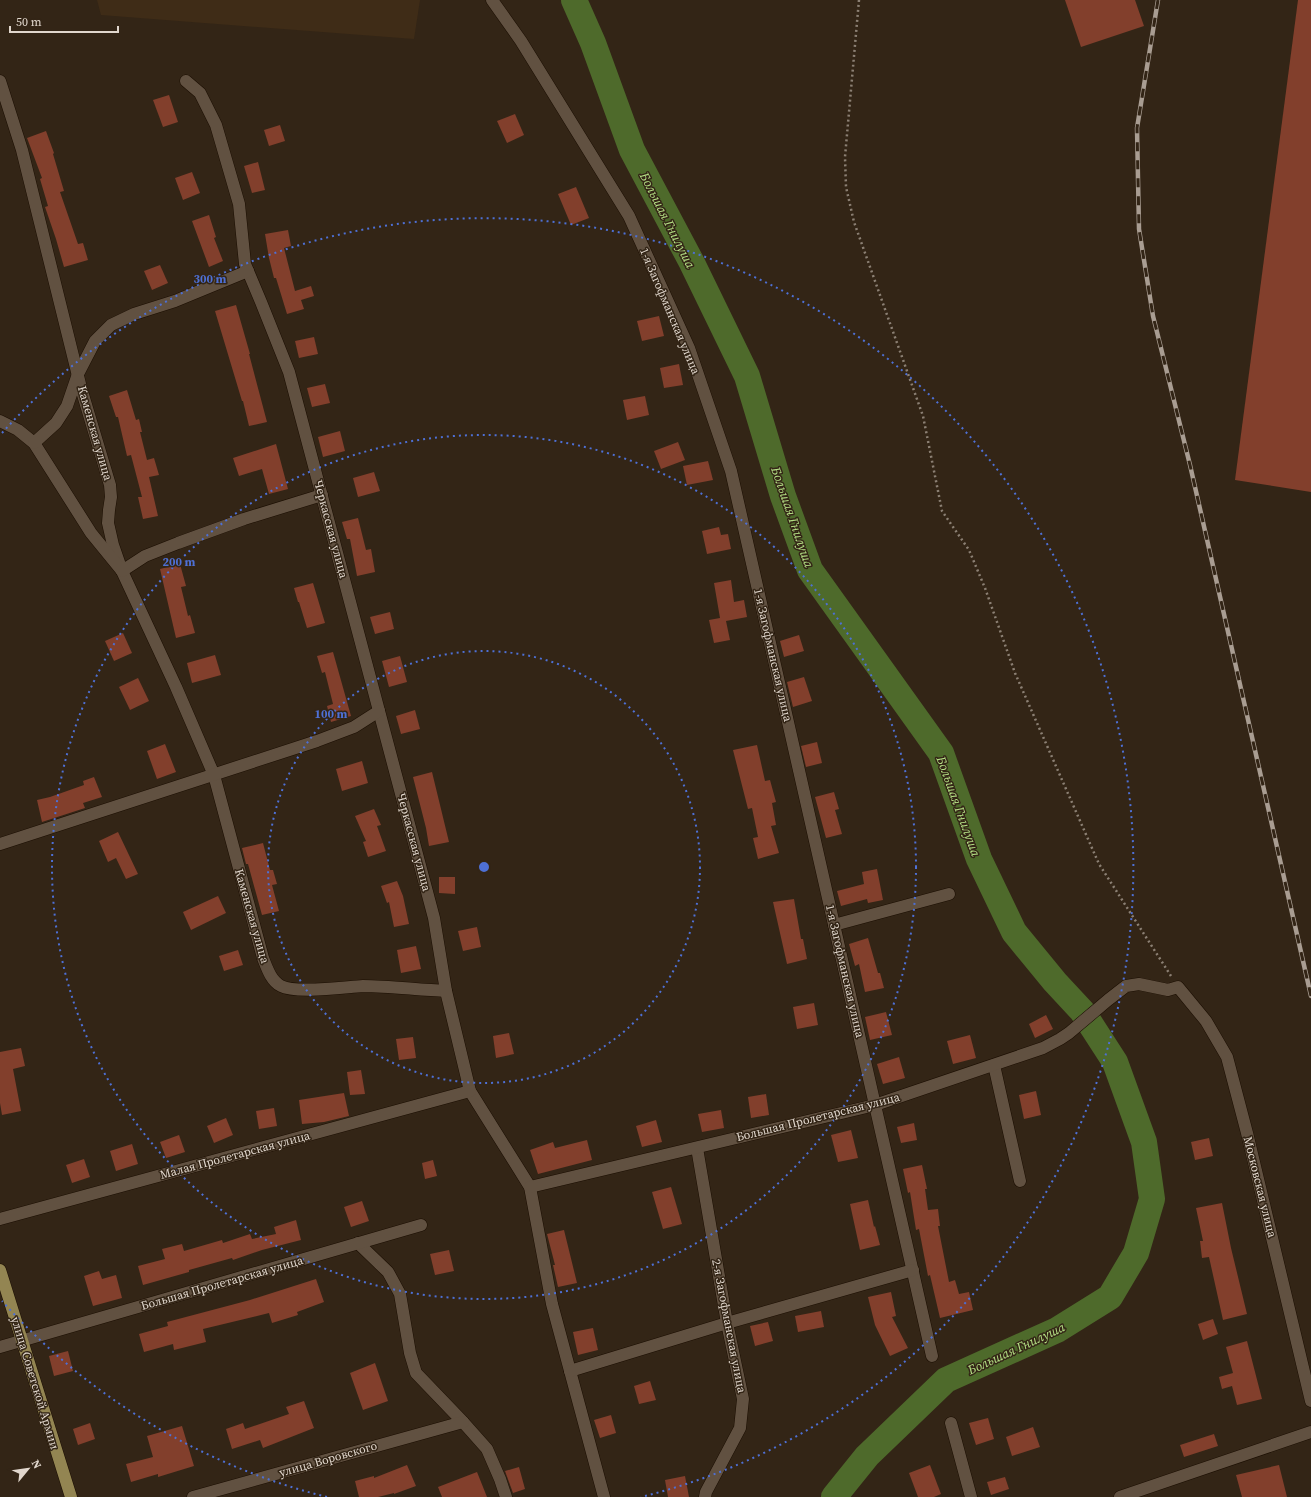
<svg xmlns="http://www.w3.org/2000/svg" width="1311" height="1497" font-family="'Source Serif 4',serif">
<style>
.built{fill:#3f2c17}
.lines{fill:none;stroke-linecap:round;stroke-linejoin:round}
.river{stroke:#4e6a2b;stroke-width:26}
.building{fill:#823f2c}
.minor-casing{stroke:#1b0e02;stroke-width:13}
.major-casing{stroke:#1b0e02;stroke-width:13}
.path{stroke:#8c8074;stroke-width:2.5;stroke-dasharray:2 3;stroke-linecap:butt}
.minor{stroke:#615141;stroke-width:12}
.major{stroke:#938552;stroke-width:12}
.rail-casing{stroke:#a99d92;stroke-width:4.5}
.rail{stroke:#332516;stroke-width:3;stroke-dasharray:9;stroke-linecap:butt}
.ring{fill:none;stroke:#4e70d5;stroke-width:2;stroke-dasharray:2 4}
.labels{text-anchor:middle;stroke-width:3;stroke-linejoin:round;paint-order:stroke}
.street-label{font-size:12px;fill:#e1d7cd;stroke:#332516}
.water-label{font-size:13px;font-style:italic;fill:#b5e085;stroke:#332516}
.centre{fill:#4e70d5;stroke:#332516;stroke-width:2}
.ring-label{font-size:12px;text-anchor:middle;font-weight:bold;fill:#4e70d5;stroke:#332516;stroke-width:3;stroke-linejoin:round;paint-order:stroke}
</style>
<rect width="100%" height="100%" fill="#332516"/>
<path class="built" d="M97 0H420L414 39 101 15Z"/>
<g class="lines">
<path class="river" d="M574 0 593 43 632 150 692 263 747 376 783 496 810 570 941 753 979 859 1014 932 1055 982 1082 1011 1115 1062 1144 1142 1152 1199 1136 1253 1110 1297 1057 1330 946 1380 867 1456 834 1497"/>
</g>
<g class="building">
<path d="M1065 0H1135L1144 26 1081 47Z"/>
<path d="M1298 0H1311V492L1235 480Z"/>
<path d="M169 95 178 122 163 127 153 100Z"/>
<path d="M515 114 524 135 507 143 497 121Z"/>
<path d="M280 125 285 141 269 146 264 130Z"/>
<path d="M46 131 54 153 53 154 64 191 60 192 78 244 83 243 88 260 64 267 56 239 45 207 48 206 40 179 42 178 27 138Z"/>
<path d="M258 162 265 190 252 193 244 166Z"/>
<path d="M192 172 200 193 183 200 175 178Z"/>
<path d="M576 187 589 218 571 225 558 194Z"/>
<path d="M209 215 216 237 214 238 223 261 209 267 192 221Z"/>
<path d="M288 230 291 246 284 248 295 291 311 286 314 296 301 300 304 309 287 314 276 278H274L269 258 265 234Z"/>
<path d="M160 265 168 283 152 290 144 271Z"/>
<path d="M236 305 250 354H249L267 422 249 426 243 401H242L215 311Z"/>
<path d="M659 316 664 336 642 341 637 321Z"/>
<path d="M314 337 318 354 299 358 295 341Z"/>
<path d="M679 364 683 385 664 388 660 368Z"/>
<path d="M325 384 330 403 312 407 307 388Z"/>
<path d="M127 390 136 420 139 419 142 432H140L147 460 154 458 159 475 149 477 158 516 143 519 138 497H142L131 455 127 456 118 417H116L109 396Z"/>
<path d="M645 396 649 415 627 420 623 400Z"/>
<path d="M340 431 345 451 323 457 318 437Z"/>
<path d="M678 442 685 460 661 469 654 451Z"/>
<path d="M276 444 288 489 269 494 262 469 239 476 233 458Z"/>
<path d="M708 461 713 480 687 485 683 466Z"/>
<path d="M374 472 380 491 358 497 353 478Z"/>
<path d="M358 518 366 550 371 549 375 572 357 576 350 539H347L342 522Z"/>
<path d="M719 527 721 535 728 534 731 549 707 554 702 531Z"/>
<path d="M180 564 186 586 181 587 188 616 190 615 195 633 176 638 160 569Z"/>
<path d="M731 580 734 602 744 600 747 617 726 621 730 640 714 643 709 620 720 618 714 583Z"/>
<path d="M313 583 325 623 307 628 299 602H298L294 588Z"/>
<path d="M390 612 394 629 375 634 370 617Z"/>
<path d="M123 633 132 653 114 661 105 641Z"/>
<path d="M799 635 804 651 784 657 780 641Z"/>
<path d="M333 652 351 716 331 722 327 706 333 704 325 672 322 673 317 656Z"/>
<path d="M215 655 221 675 192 683 187 663Z"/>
<path d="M400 656 407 682 389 687 382 661Z"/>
<path d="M804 677 812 701 793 707 787 682Z"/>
<path d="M138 678 149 701 130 710 119 687Z"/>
<path d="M415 710 420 729 401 734 396 716Z"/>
<path d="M817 742 822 763 806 767 801 746Z"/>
<path d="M165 744 176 772 157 779 147 751Z"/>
<path d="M757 745 765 781 770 780 776 802 772 803 776 825 771 826 779 853 758 859 753 838 758 837 752 808 748 809 733 750Z"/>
<path d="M362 761 368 783 342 791 336 769Z"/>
<path d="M432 772 449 842 429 846 426 828 413 777Z"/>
<path d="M94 777 102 797 83 803 85 808 42 822 37 800 50 797 84 785 83 781Z"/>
<path d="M834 792 839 809 835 810 842 834 826 838 815 797Z"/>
<path d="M374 809 381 825 377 826 386 851 368 857 363 842 366 841 355 816Z"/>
<path d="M118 832 138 874 126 879 116 858 108 862 99 841Z"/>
<path d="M263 843 270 870H273L277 884 272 885 279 911 262 915 248 864H246L242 848Z"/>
<path d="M877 869 883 900 868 903 867 899 841 906 837 891 864 884 862 872Z"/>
<path d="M439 877H455V894L439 893Z"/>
<path d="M397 881 403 896 409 924 394 927 389 902 387 903 381 886Z"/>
<path d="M218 896 226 913 191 930 183 912Z"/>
<path d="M794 899 801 939H803L807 959 787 964 773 902Z"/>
<path d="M477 927 481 947 463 951 458 931Z"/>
<path d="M868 938 878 973H880L884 988 865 992 859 964 855 966 849 944Z"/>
<path d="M416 946 421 969 401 973 397 950Z"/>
<path d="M238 950 243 965 224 971 219 956Z"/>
<path d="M814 1003 818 1025 797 1029 793 1007Z"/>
<path d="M886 1012 892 1035 870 1040 865 1017Z"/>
<path d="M1046 1015 1053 1029 1035 1038 1029 1024Z"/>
<path d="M509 1033 514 1054 496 1058 493 1036Z"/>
<path d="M970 1035 976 1058 953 1064 947 1041Z"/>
<path d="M413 1037 416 1058 399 1060 396 1039Z"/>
<path d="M21 1048 25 1066 13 1069 21 1111 2 1115 0 1103V1052Z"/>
<path d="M899 1057 905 1078 883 1084 877 1064Z"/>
<path d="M361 1070 365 1094 350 1095 347 1072Z"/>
<path d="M1036 1091 1041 1115 1024 1119 1019 1095Z"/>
<path d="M344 1093 349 1116 324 1122 302 1124 299 1100Z"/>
<path d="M766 1094 769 1115 751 1118 748 1097Z"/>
<path d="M274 1108 277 1126 259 1129 256 1111Z"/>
<path d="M721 1110 724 1128 702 1132 698 1114Z"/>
<path d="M226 1118 233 1135 214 1143 207 1126Z"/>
<path d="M656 1120 662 1142 642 1147 636 1126Z"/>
<path d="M914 1123 917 1140 901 1143 897 1127Z"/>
<path d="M851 1130 858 1158 838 1162 831 1135Z"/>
<path d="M179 1135 185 1152 166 1158 160 1142Z"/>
<path d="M1209 1138 1213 1156 1195 1160 1191 1142Z"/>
<path d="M587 1140 592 1160 538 1174 530 1150 553 1142 555 1148Z"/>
<path d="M132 1144 138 1164 116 1171 110 1151Z"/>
<path d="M84 1159 90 1177 72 1183 66 1165Z"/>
<path d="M433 1160 437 1176 425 1179 422 1163Z"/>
<path d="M922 1165 927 1189H925L928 1210 938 1209 940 1226H938L949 1282 955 1280 959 1294 969 1292 973 1310 940 1318 930 1275 928 1276 919 1229 916 1230 910 1192 908 1193 903 1169Z"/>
<path d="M671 1187 682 1224 663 1229 652 1192Z"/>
<path d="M868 1200 874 1227 875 1226 880 1245 860 1250 850 1204Z"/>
<path d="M362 1201 369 1221 351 1227 344 1207Z"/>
<path d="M1222 1203 1231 1248 1247 1314 1223 1320 1209 1257 1202 1258 1200 1241H1203L1196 1208Z"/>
<path d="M296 1220 301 1240 262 1250 233 1260 232 1258 189 1270V1272L143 1285 138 1266 165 1259 162 1249 182 1244 184 1251 222 1240 223 1243 250 1234 252 1239 276 1234 274 1227Z"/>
<path d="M564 1230 577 1283 558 1287 553 1265H555L547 1234Z"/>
<path d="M449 1250 454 1271 435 1275 430 1254Z"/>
<path d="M99 1271 102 1279 116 1275 122 1298 93 1306 84 1276Z"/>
<path d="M316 1279 324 1302 297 1312 298 1315 272 1323 269 1313 203 1329 206 1342 174 1350 173 1344 144 1352 139 1334 168 1326 167 1322 250 1300Z"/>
<path d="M891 1292 896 1316 892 1317 908 1348 890 1356 875 1325 868 1297Z"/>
<path d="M821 1311 824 1327 798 1332 795 1316Z"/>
<path d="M1213 1319 1218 1334 1203 1340 1198 1324Z"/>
<path d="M768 1322 773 1341 755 1346 750 1326Z"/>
<path d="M593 1328 598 1350 578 1355 573 1332Z"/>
<path d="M1247 1341 1262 1399 1237 1405 1232 1386 1222 1389 1219 1377 1233 1373 1226 1347Z"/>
<path d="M68 1351 73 1371 54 1376 49 1356Z"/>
<path d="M375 1363 388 1401 363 1410 350 1373Z"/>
<path d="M650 1381 656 1400 639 1404 634 1386Z"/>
<path d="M304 1401 314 1428 263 1448 260 1440 232 1449 226 1429 243 1423 245 1429 289 1414 286 1407Z"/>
<path d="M611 1415 616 1433 600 1438 594 1420Z"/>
<path d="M988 1418 994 1439 976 1445 969 1423Z"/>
<path d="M90 1423 95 1439 78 1445 73 1429Z"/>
<path d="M182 1426 194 1466 158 1477V1474L131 1482 126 1464 153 1457 147 1436Z"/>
<path d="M1033 1427 1040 1447 1012 1456 1006 1437Z"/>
<path d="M1214 1434 1218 1446 1184 1457 1180 1445Z"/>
<path d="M407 1465 416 1486 394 1494V1493L378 1497H359L355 1481 374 1476V1478Z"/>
<path d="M930 1465 941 1494 934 1497H918L909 1473Z"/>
<path d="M1279 1465 1287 1497H1242L1236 1475Z"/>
<path d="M519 1467 525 1489 513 1493 505 1471Z"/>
<path d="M477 1472 487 1497H442L438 1487Z"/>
<path d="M685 1476 689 1497H668L665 1480Z"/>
<path d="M1005 1477 1009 1489 991 1495 987 1482Z"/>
</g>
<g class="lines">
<defs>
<g id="minor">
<path d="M492 0 521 41 629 216 689 348 731 471 932 1356"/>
<path d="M0 81 22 150 81 388 110 485 111 497 109 510 108 523 113 545 122 571 176 687 214 775 263 958C267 968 271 981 281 986 296 994 345 987 363 986 390 986 418 990 446 991"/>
<path d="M186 81 200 93 216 125 239 204 245 264 261 302 289 372 434 918 446 991 470 1091 530 1187 552 1304 604 1497"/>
<path d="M0 421 18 430 34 443 91 533 122 571 145 556 178 543 244 519 322 495"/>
<path d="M34 443 56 423 67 406 78 374 95 341 111 325 134 314 175 301 248 271"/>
<path d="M0 844 317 741 354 727 379 711"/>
<path d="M834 925 949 894"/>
<path d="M994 1065 1020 1181"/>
<path d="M697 1148 727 1323 743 1399 740 1428 706 1492 705 1497"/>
<path d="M530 1187 875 1105 1043 1048 1060 1039 1069 1033 1108 1000 1126 986 1139 984 1168 990 1178 987 1206 1021 1227 1057 1247 1133 1311 1401"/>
<path d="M0 1219 470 1091"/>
<path d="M358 1243 388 1272 400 1294 410 1353 416 1373 463 1422 487 1449 500 1479 506 1497"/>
<path d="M0 1347 421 1225"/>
<path d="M570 1371 727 1323 913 1270"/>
<path d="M951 1423 971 1497"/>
<path d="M193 1497 463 1422"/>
<path d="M1120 1497 1311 1432"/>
</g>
<path id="major" d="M0 1270 71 1497"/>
</defs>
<use href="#minor" class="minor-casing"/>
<use href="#major" class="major-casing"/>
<path class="path" d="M859 0 845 157 846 187 854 222 923 416 942 511 969 550 985 588 1015 673 1099 864 1171 976"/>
<use href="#minor" class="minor"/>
<use href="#major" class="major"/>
<defs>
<path id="rail" d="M1158 0 1137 128 1139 229 1153 316 1190 465 1311 996"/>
</defs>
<use href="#rail" class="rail-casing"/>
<use href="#rail" class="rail"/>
</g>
<g class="ring">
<circle cx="484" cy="867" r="216"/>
<circle cx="484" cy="867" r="432"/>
<path d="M327 1497A649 649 0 0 1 2 1301M2 433A649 649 0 1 1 641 1497"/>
</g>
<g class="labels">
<g class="street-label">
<text transform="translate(670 311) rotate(67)" y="4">1-я Загофманская улица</text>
<text transform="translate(95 433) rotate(74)" y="4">Каменская улица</text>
<text transform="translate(331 529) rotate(75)" y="4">Черкасская улица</text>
<text transform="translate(773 655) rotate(77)" y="4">1-я Загофманская улица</text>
<text transform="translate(414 842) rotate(75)" y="4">Черкасская улица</text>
<text transform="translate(252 916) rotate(74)" y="4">Каменская улица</text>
<text transform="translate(845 971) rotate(77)" y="4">1-я Загофманская улица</text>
<text transform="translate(818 1117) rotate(-14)" y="4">Большая Пролетарская улица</text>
<text transform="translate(235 1155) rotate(-15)" y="4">Малая Пролетарская улица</text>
<text transform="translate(1260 1187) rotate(76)" y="4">Московская улица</text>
<text transform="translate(222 1283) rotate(-16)" y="4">Большая Пролетарская улица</text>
<text transform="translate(729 1326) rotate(79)" y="4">2-я Загофманская улица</text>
<text transform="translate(35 1383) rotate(73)" y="4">улица Советской Армии</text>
<text transform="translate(328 1459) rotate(-16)" y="4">улица Воровского</text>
</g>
<g class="water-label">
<text transform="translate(668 220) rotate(63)" y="5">Большая Гнилуша</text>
<text transform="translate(793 517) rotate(71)" y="5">Большая Гнилуша</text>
<text transform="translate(959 806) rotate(70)" y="5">Большая Гнилуша</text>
<text transform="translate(1016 1348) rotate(-25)" y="5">Большая Гнилуша</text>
</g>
</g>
<circle cx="484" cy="867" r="6" class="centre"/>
<g class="ring-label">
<text x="210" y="283">300 m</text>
<text x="179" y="566">200 m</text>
<text x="331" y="718">100 m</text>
</g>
<g transform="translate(28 1469) rotate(61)" stroke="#332516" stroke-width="3" paint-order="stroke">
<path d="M0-3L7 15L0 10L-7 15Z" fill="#e1d7cd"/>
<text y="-6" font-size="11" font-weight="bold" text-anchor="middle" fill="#e1d7cd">N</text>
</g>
<path d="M10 26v6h108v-6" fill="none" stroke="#e1d7cd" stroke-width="2"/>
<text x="16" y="26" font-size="12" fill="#e1d7cd" stroke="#332516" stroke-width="3" paint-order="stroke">50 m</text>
</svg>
